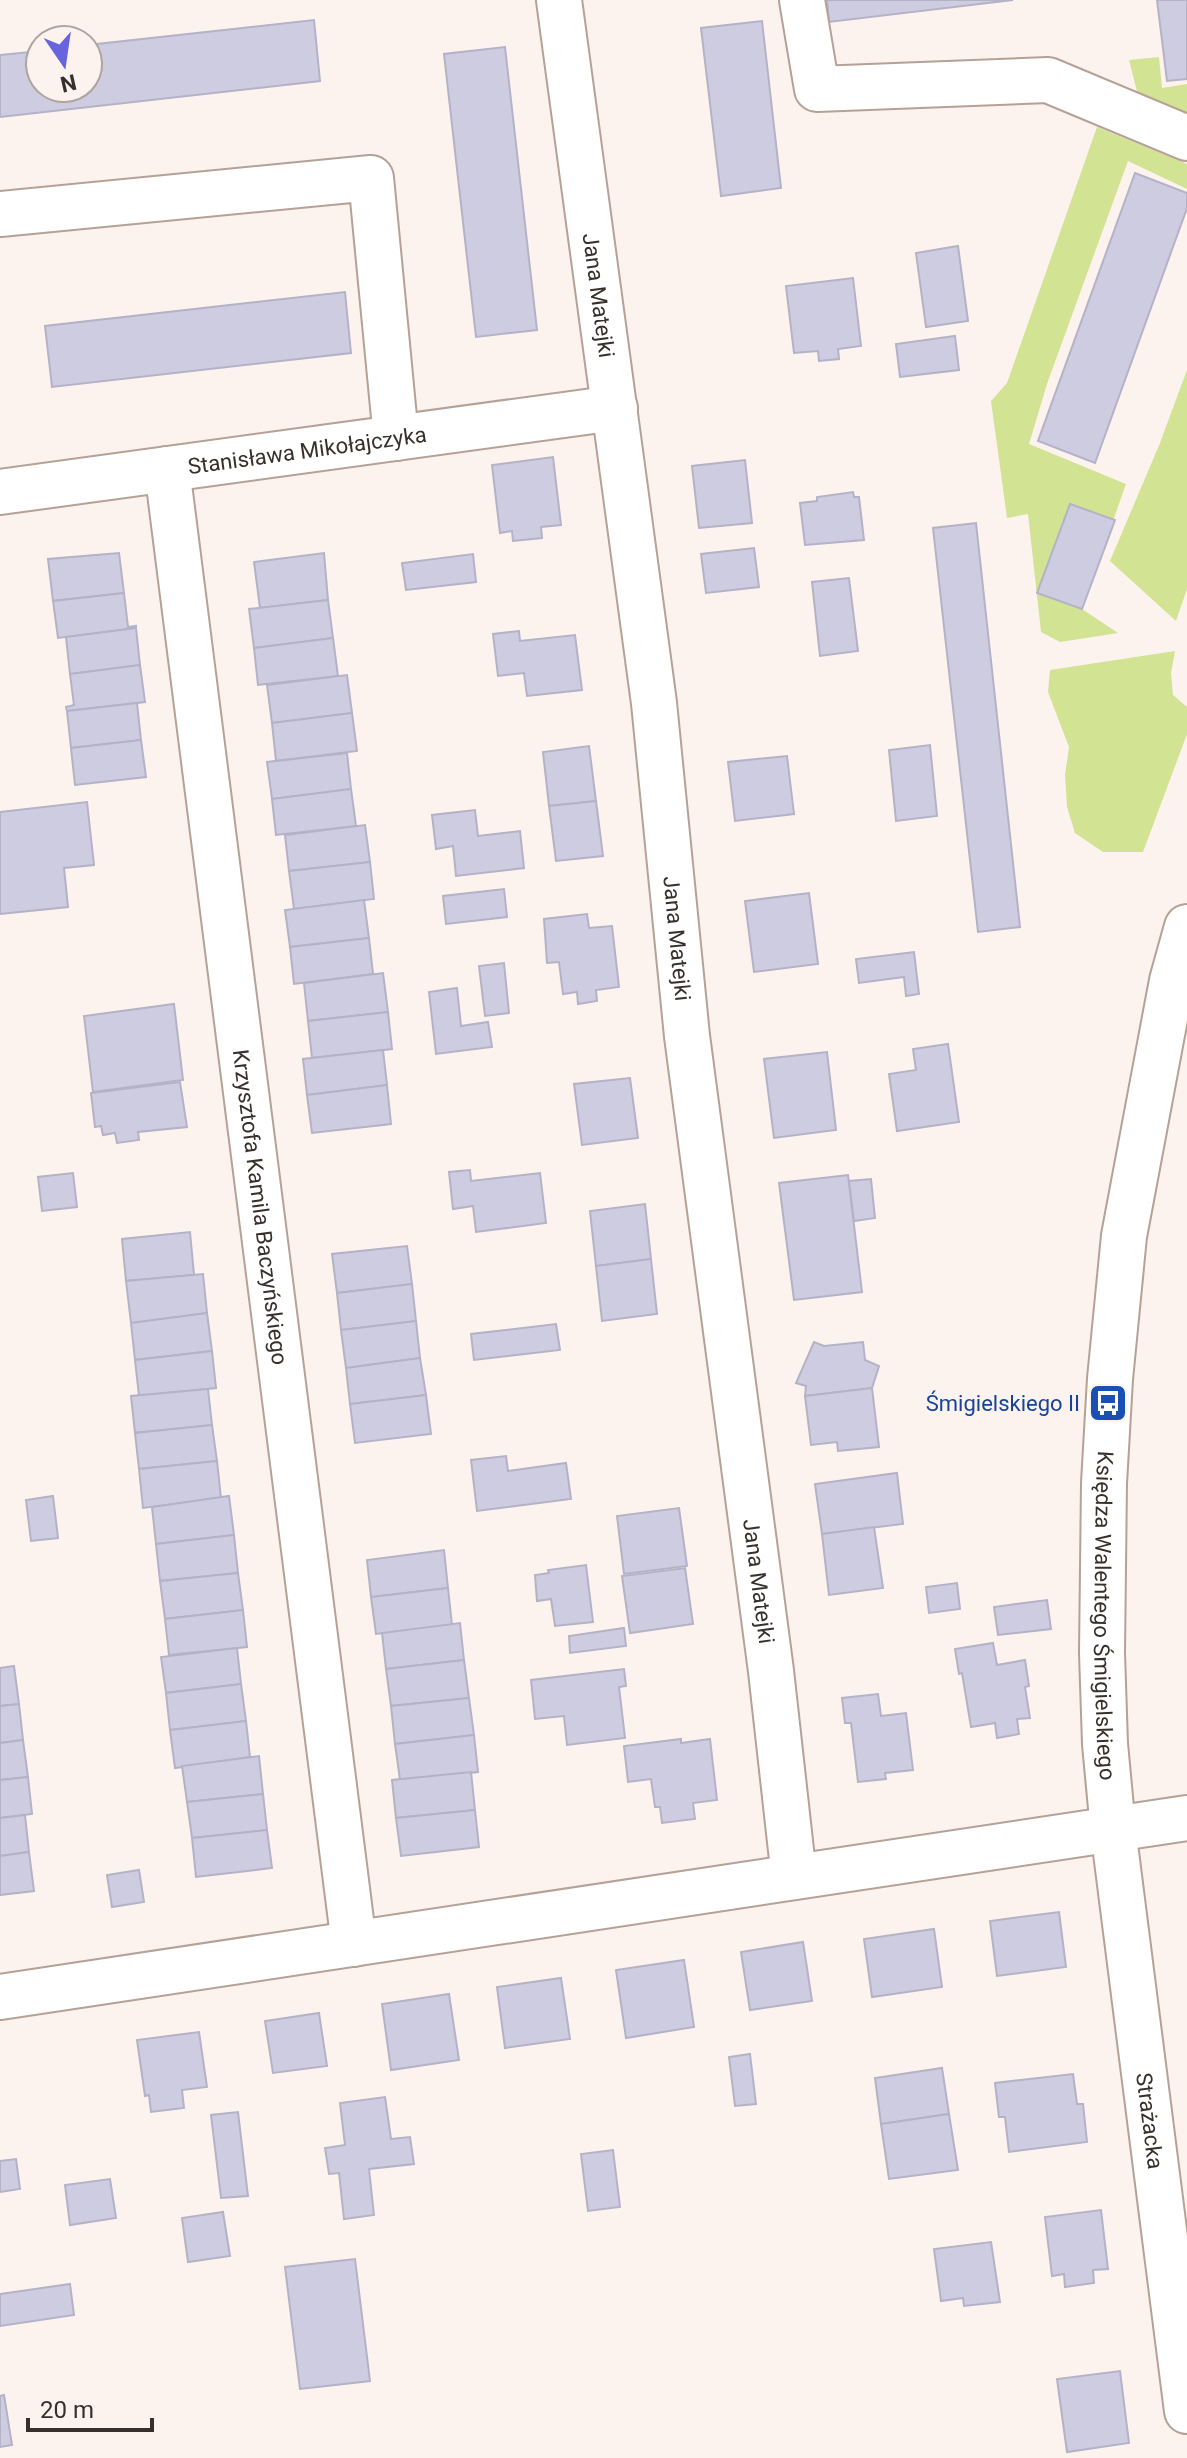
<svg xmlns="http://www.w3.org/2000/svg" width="1187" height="2458" font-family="Roboto,sans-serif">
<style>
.green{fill:#d2e393}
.building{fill:#cecce1;stroke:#b4b2c6;stroke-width:2}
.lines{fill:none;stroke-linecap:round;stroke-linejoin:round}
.minor-casing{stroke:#b5a196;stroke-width:48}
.minor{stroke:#fff;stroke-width:44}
.labels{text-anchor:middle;stroke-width:6;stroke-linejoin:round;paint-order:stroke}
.street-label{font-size:22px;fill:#372f2b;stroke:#fcf3ef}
.transit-label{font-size:22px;fill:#164399;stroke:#fcf3ef;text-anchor:end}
</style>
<rect width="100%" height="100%" fill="#fcf3ef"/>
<g class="green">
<path d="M1159 57 1162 88 1187 84V121L1140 103 1129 60Z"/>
<path d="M1097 127 1187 164V189L1128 161 1047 384 1029 444 1126 484 1082 609 1118 633 1060 642 1041 632 1028 514 1007 518 991 401 1007 383Z"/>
<path d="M1187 370V589L1176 621 1110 561 1160 443Z"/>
<path d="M1175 651 1171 673 1173 695 1187 707V734L1143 852H1103L1075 833 1067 807 1065 775 1069 747 1048 692 1050 670Z"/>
</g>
<g class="building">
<path d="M827 0H1013L829 22Z"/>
<path d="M1157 0H1187V79L1167 81Z"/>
<path d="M314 20 320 81 0 117V55L40 51V88H88V45Z"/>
<path d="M762 21 781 188 721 196 701 28Z"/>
<path d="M505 47 537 330 476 337 444 54Z"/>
<path d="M1135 173 1187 193V208L1095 463 1038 441Z"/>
<path d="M958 246 968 321 926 327 916 253Z"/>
<path d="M853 278 861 346 838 349 839 359 819 361 818 351 794 353 786 286Z"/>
<path d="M345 292 351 353 52 387 45 326Z"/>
<path d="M955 336 959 370 900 377 896 344Z"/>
<path d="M553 457 561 525 541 527 542 538 513 541 512 531 500 533 492 465Z"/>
<path d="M745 460 752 523 699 528 692 466Z"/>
<path d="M853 492 854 497H859L864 540 805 545 800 503 817 501V497Z"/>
<path d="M1070 504 1115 520 1082 609 1037 593Z"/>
<path d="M976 523 1020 927 978 932 933 528Z"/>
<path d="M754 548 759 587 706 593 701 554Z"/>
<path d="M119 553 124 593 53 601 48 559Z"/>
<path d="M324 553 328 600 260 608 254 562Z"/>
<path d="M473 554 476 582 406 590 402 563Z"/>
<path d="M849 578 858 651 820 656 812 582Z"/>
<path d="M124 593 128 627 136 626V628L58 638 53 601Z"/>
<path d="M328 600 333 638 254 648 249 609Z"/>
<path d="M136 628 140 665 70 674 66 637Z"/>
<path d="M519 631 520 641 575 635 582 690 527 696 524 673 498 676 493 634Z"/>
<path d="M333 638 338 676 258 685 254 648Z"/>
<path d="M140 665 145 702 67 711 66 707 74 705 70 674Z"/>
<path d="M347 675 352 713 272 723 267 685Z"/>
<path d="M137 703 141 740 71 748 67 711Z"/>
<path d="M352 713 357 751 276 761 272 723Z"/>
<path d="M141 740 146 777 75 785 71 748Z"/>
<path d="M930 745 937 816 896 821 889 750Z"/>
<path d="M589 746 596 801 549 806 543 752Z"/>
<path d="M347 753 351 789 272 799 267 762Z"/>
<path d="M787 756 794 814 735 821 728 762Z"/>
<path d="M351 789 356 826 276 835 272 799Z"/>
<path d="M596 801 603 856 556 861 549 806Z"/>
<path d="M87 802 94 865 64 868 68 907 0 914V812Z"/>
<path d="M475 810 478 836 520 831 524 868 456 876 453 846 436 849 432 815Z"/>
<path d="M365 825 370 862 289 871 285 835Z"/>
<path d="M370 862 374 899 294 909 289 871Z"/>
<path d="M504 889 507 917 446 924 443 896Z"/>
<path d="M809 893 818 964 754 972 745 901Z"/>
<path d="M364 900 369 938 290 947 285 910Z"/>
<path d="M587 914 589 928 612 926 619 987 596 990 597 1001 578 1004 577 992 563 994 559 962 547 963 544 919Z"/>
<path d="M369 938 373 974 294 984 290 947Z"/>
<path d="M914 952 919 994 906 996 904 977 859 983 856 959Z"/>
<path d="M504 963 509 1013 485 1016 479 966Z"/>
<path d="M383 973 388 1012 308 1021 304 983Z"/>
<path d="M457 988 461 1026 488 1022 492 1047 436 1054 429 992Z"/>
<path d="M174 1004 183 1080 93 1092 84 1016Z"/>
<path d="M388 1012 392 1049 312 1058 308 1021Z"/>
<path d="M948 1044 959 1122 897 1131 889 1074 916 1070 913 1049Z"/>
<path d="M383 1050 387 1085 307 1095 303 1059Z"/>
<path d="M827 1052 836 1130 774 1138 764 1059Z"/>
<path d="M630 1078 638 1138 582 1145 574 1084Z"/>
<path d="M180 1082 187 1127 138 1132 139 1140 117 1143 115 1133 103 1135 101 1126 95 1127 91 1093Z"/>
<path d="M387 1085 391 1124 312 1133 307 1095Z"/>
<path d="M470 1170 471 1181 540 1173 546 1223 476 1232 473 1206 453 1209 449 1172Z"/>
<path d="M73 1173 77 1207 42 1211 38 1177Z"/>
<path d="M848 1175 862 1292 794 1300 779 1183Z"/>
<path d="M871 1179 875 1218 854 1221 849 1181Z"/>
<path d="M645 1204 651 1259 596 1266 590 1211Z"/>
<path d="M190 1232 194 1275 126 1281 122 1239Z"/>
<path d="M407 1246 412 1284 337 1293 332 1254Z"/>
<path d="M651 1259 657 1314 602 1321 596 1266Z"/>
<path d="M203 1274 207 1313 131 1323 126 1281Z"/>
<path d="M412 1284 416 1321 341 1330 337 1293Z"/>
<path d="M207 1313 212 1351 135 1360 131 1323Z"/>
<path d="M416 1321 420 1358 346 1368 341 1330Z"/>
<path d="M556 1324 560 1350 474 1360 471 1334Z"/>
<path d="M814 1342 824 1346 863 1342 865 1360 879 1366 872 1388 805 1396 806 1386 796 1383Z"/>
<path d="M212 1351 216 1388 139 1396 135 1360Z"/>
<path d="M420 1358 426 1395 350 1404 346 1368Z"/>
<path d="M872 1388 879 1447 838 1451 837 1442 811 1445 805 1396Z"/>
<path d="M208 1389 212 1425 135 1433 131 1396Z"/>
<path d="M426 1395 431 1434 355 1443 350 1404Z"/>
<path d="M212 1425 217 1461 139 1469 135 1433Z"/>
<path d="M506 1456 508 1471 566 1463 571 1499 477 1511 471 1460Z"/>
<path d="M217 1461 221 1498 143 1508 139 1469Z"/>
<path d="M897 1473 903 1524 822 1534 815 1484Z"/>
<path d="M53 1496 58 1538 31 1541 26 1500Z"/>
<path d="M229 1496 234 1535 156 1544 152 1507Z"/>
<path d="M679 1508 687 1566 624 1574 617 1516Z"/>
<path d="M874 1527 883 1588 829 1595 822 1534Z"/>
<path d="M234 1535 238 1573 160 1581 156 1544Z"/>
<path d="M444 1550 448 1588 371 1597 367 1560Z"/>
<path d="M586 1565 593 1622 555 1626 551 1599 537 1601 535 1575 549 1573 548 1570Z"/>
<path d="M685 1568 693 1624 630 1633 622 1576Z"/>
<path d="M238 1573 243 1610 165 1619 160 1581Z"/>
<path d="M957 1583 960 1609 929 1613 926 1587Z"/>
<path d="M448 1588 452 1625 376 1634 371 1597Z"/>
<path d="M1047 1600 1051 1629 998 1635 994 1607Z"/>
<path d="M243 1610 247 1647 169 1655 165 1619Z"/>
<path d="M460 1623 464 1660 386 1669 382 1633Z"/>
<path d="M624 1628 626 1646 570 1653 569 1636Z"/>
<path d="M993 1643 997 1665 1025 1660 1029 1686 1025 1687 1030 1718 1017 1719 1019 1734 997 1738 995 1723 971 1727 962 1673 959 1674 955 1649Z"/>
<path d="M237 1648 241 1684 166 1693 161 1657Z"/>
<path d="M464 1660 469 1698 391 1706 386 1669Z"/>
<path d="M14 1666 19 1704 0 1706V1668Z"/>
<path d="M624 1669 626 1686 619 1687 625 1738 567 1745 564 1716 535 1719 531 1680Z"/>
<path d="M241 1684 246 1721 170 1730 166 1693Z"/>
<path d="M878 1694 881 1716 906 1713 913 1770 885 1773 886 1779 858 1782 851 1723H845L842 1698Z"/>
<path d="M469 1698 474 1735 395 1744 391 1706Z"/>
<path d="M19 1704 23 1740 0 1743V1706Z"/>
<path d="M246 1721 250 1757 175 1768 170 1730Z"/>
<path d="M474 1735 478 1772 400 1780 395 1744Z"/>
<path d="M681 1739V1743L710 1739 717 1800 693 1803 695 1819 662 1823 660 1807H655L651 1779 628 1782 624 1746Z"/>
<path d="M23 1740 28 1777 0 1780V1743Z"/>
<path d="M259 1756 263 1794 187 1802 182 1766Z"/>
<path d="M471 1772 475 1810 396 1818 392 1780Z"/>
<path d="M28 1777 32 1814 0 1818V1780Z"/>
<path d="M263 1794 267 1830 192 1838 187 1802Z"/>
<path d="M475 1810 479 1847 401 1856 396 1818Z"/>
<path d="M25 1815 29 1852 0 1856V1818Z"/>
<path d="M267 1830 272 1868 196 1877 192 1838Z"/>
<path d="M29 1852 34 1891 0 1895V1856Z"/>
<path d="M139 1870 144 1902 112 1907 107 1875Z"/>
<path d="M1059 1912 1066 1967 997 1976 990 1921Z"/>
<path d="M934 1929 942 1987 872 1997 864 1939Z"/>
<path d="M803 1942 812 2001 750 2010 741 1952Z"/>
<path d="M684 1960 694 2027 626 2038 616 1970Z"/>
<path d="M561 1978 570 2039 505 2048 497 1987Z"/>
<path d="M449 1994 459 2060 391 2070 382 2004Z"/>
<path d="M319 2013 327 2066 273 2073 265 2021Z"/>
<path d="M199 2032 207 2087 182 2090 184 2108 151 2112 149 2095 145 2096 137 2040Z"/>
<path d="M750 2054 756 2104 735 2106 729 2057Z"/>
<path d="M942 2068 949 2114 881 2124 875 2078Z"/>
<path d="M1073 2074 1077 2104H1083L1087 2142 1009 2152 1005 2117H999L995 2083Z"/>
<path d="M385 2097 391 2139 410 2137 414 2164 369 2169 374 2215 344 2219 339 2173 329 2174 325 2148 345 2145 340 2103Z"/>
<path d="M238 2112 248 2196 221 2198 211 2115Z"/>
<path d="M949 2114 958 2170 889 2179 881 2124Z"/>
<path d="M613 2150 620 2207 588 2211 581 2154Z"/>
<path d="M16 2159 20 2189 0 2192V2161Z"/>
<path d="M110 2179 116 2218 70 2225 65 2185Z"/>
<path d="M1101 2210 1108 2269 1093 2270 1094 2283 1065 2287 1064 2274 1052 2276 1045 2217Z"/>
<path d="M223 2212 230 2256 188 2262 182 2218Z"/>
<path d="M991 2242 1000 2302 964 2306 963 2298 941 2301 934 2249Z"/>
<path d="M355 2259 370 2381 300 2389 285 2267Z"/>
<path d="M70 2284 74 2315 0 2326V2294Z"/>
<path d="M1120 2371 1129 2443 1067 2452 1057 2379Z"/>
<path d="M4 2395 12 2445 0 2447V2396Z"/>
</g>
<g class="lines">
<defs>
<g id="minor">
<path id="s1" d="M559 0 654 703 687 1036 771 1671 794 1877"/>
<path d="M802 0 817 89 1048 80 1187 138"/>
<path d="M0 214 371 178 396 438"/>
<path id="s2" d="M167 469 354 1944"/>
<path id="s3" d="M0 492 615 408"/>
<path id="s4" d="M1187 927 1172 981 1124 1236 1110 1379 1104 1483 1102 1653 1105 1744 1113 1829 1187 2411"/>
<path d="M0 1997 1187 1818"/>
</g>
</defs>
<use href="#minor" class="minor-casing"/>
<use href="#minor" class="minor"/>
</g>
<defs>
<symbol id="bus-square" viewBox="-11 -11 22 22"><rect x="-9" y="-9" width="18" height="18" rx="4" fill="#1a4fb4" stroke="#fcf3ef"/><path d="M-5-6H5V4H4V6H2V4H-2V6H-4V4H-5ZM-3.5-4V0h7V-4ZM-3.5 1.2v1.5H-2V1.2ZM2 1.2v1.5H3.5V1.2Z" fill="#fff"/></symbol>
</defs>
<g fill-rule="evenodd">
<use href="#bus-square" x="1086" y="1381" width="44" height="44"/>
</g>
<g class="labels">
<g class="street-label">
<text dy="8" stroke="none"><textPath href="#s1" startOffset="298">Jana Matejki</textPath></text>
<text dy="8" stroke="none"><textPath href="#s3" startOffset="310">Stanisława Mikołajczyka</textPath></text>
<text dy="8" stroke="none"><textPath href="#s1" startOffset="946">Jana Matejki</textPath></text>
<text dy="8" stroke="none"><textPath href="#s2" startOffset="744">Krzysztofa Kamila Baczyńskiego</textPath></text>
<text dy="8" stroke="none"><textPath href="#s1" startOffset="1594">Jana Matejki</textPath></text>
<text dy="8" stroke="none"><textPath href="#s4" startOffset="696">Księdza Walentego Śmigielskiego</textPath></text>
<text dy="8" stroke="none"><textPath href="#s4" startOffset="1204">Strażacka</textPath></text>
</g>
<g class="transit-label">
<text x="1080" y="1411">Śmigielskiego II</text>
</g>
</g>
<g transform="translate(64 64) rotate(167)"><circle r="38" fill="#fcf3ef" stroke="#ada5a1" stroke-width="2"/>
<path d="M0-6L14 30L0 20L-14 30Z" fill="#6864dd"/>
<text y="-12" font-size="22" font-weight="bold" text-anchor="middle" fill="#372f2b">N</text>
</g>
<path d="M28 2418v12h124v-12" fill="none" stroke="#372f2b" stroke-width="4"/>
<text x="40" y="2418" font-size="24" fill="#372f2b" stroke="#fcf3ef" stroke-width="6" paint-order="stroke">20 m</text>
</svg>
